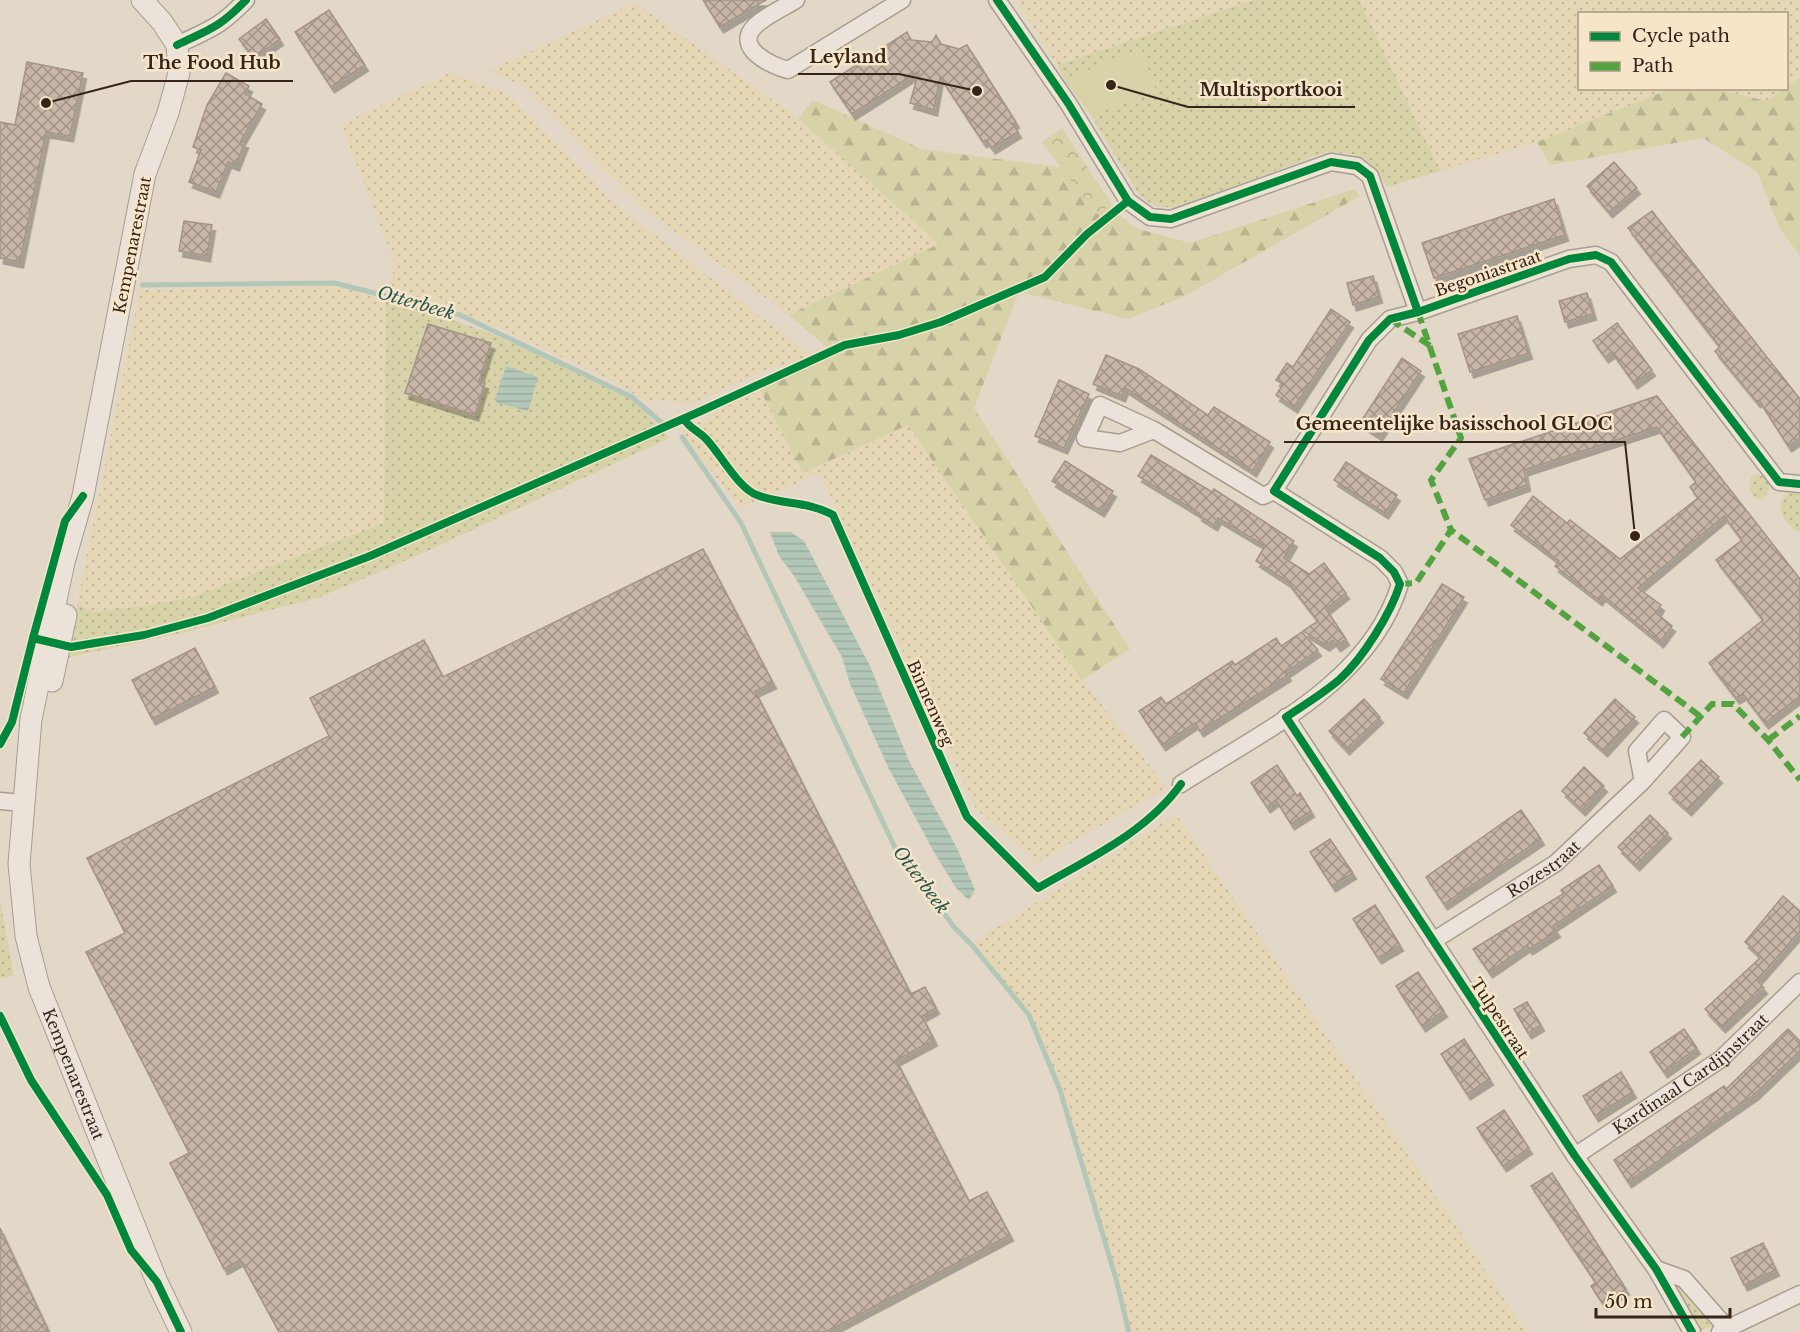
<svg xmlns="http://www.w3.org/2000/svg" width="1800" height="1332" font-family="'Libre Baskerville',serif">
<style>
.farmland{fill:url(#farmland-dots)}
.grass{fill:url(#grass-dots)}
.forest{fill:url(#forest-firs)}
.park{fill:url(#park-crowns)}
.garden{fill:#d7d2a8}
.water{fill:url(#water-rules)}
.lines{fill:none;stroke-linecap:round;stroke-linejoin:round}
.stream{stroke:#b3c7b9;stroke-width:5}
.building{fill:url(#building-cross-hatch);stroke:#a39387;stroke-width:1.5;filter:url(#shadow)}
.minor-casing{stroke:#a79d91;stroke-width:19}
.tertiary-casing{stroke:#a79d91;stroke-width:23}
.minor{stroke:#ebe3d9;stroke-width:16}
.tertiary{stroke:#ebe3d9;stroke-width:21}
.quiet{stroke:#53a340;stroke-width:6;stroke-dasharray:12 6;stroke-linecap:butt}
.cycleway-casing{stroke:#f7e5c9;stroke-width:11}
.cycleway{stroke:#00873e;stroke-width:8}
.labels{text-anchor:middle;stroke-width:5;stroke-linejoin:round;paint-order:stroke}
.street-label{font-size:16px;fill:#352419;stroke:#f7e5c9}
.water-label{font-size:18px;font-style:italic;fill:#28564e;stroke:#f7e5c9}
.leader{fill:none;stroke:#352419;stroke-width:2}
.callout-dot{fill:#352419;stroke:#f7e5c9;stroke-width:2}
.callout-label{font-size:18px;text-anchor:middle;font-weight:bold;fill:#352419;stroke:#f7e5c9;stroke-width:5;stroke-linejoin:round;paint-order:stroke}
</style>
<defs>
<pattern id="farmland-dots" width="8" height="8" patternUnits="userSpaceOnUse" patternTransform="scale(1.5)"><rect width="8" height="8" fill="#e5d6b5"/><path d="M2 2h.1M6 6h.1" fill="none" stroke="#c5b89b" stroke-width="1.8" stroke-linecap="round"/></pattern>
<pattern id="grass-dots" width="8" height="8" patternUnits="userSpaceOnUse" patternTransform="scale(1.5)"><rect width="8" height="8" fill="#d7d2a8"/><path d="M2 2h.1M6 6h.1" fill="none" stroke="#b9b490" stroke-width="1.8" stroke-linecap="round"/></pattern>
<pattern id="forest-firs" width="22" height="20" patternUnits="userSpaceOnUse" patternTransform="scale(1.5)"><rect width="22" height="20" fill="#d7d2a8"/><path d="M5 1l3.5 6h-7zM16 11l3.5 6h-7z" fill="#b9b490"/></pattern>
<pattern id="park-crowns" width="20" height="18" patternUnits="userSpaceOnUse" patternTransform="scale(1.5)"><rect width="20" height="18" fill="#d7d2a8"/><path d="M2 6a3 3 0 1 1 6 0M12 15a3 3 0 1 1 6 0" fill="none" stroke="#b9b490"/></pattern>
<pattern id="water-rules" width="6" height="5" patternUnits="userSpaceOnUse" patternTransform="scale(1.5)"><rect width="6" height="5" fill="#b3c7b9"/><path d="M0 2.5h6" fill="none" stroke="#9bab9e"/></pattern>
<pattern id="building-cross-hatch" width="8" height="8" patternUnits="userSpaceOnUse" patternTransform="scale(1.5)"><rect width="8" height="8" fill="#c7b5a8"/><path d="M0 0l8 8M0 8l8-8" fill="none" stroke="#a29388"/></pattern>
<filter id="shadow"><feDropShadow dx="3.5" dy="6" stdDeviation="0" flood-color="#0004"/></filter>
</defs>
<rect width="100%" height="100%" fill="#e3d8c7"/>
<g class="farmland">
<path d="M1016 0H1254L1057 65Z"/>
<path d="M1359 0H1800V78L1787 87 1786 14H1580V88L1670 89 1537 142 1440 171Z"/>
<path d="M635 3 798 118 940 244 789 315 639 205 524 86 488 71Z"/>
<path d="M450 73 505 92 619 207 814 358 770 368 691 404 654 399 649 403 618 384 502 329 436 302 389 290 395 264 341 124Z"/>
<path d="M1713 89H1785L1767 101Z"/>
<path d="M337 286 386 298 384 523 193 597 145 606 92 612 77 604 140 290Z"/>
<path d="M759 388 804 473 908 425 1082 680 1167 787 1035 864 1029 854 976 809 820 473 740 508 681 432Z"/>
<path d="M1176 814 1457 1227 1526 1332H1129L1116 1279 1060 1090 1029 1015 971 944Z"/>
</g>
<g class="grass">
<path d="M1254 0H1359L1440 171 1387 187C1370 157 1361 153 1326 152L1176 208 1155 206 1140 196 1090 114 1156 91 1141 48 1065 80 1057 65Z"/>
<path d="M386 298 402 301 494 335 632 397 669 438 421 554 318 598 177 634 66 658 77 604 92 612 145 606 193 597 384 523Z"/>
<path d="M1756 474 1765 477C1771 485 1770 494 1761 500L1753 497 1749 487 1751 477Z"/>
<path d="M1793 491 1800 492V533C1787 526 1776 513 1783 497Z"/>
<path d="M0 901 14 976 0 978Z"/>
<path d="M1677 1283 1714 1324 1713 1326 1699 1331 1674 1285Z"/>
</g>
<g class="forest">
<path d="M1800 78V256L1779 227 1757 172 1703 138 1550 165 1537 142 1670 89H1713L1767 101Z"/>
<path d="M813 100 922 149 1065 168 1135 228 1190 243 1355 189 1360 196 1185 296 1128 319 1019 292 974 408 1130 649 1082 680 908 425 803 473 759 388 830 350 789 315 939 244 798 118Z"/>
</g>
<path class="park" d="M1062 128 1112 205 1096 214 1042 142Z"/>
<path class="garden" d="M1141 48 1156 91 1090 114 1065 80Z"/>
<g class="water">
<path d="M506 366 538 377 528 411 497 403 495 399Z"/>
<path d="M770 532H791L804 541 870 666 909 761 957 848 975 890 969 900 956 888 934 852 889 769 850 684 842 657 794 576 779 556Z"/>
</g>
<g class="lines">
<g class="stream">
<path d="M142 285 335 283 460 315 632 397 662 423"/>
<path d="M682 437 741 523 898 854 955 928 971 944 1029 1015 1060 1090 1116 1279 1129 1332"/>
</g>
</g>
<g class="building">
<path d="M703 0H766L720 27Z"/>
<path d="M329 10 365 65 331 87 295 32Z"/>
<path d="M266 19 280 39 254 58 239 39Z"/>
<path d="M907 32 911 40 932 42 936 35 941 44 959 49 967 45 1016 122 1013 124 1018 132 992 148 986 140 983 142 940 77 934 110 910 103 919 71 852 114 830 82Z"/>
<path d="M27 62 83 73 70 136 46 132 20 262 0 258V122L15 125Z"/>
<path d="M226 73 249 86 245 94 262 104 241 141 245 142 236 165 228 162 216 192 189 182 201 150 193 147 207 105Z"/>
<path d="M1614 162 1637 188 1609 212 1587 186Z"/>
<path d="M1554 199 1565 235 1434 278 1422 243Z"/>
<path d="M1652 211 1800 399V438L1788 446 1759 400 1757 402 1715 351 1720 347 1628 228Z"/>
<path d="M184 221 212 225 207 256 179 251Z"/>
<path d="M1373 276 1379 297 1353 305 1347 283Z"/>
<path d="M1587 293 1593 314 1565 322 1559 301Z"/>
<path d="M1331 309 1350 322 1294 407 1276 395 1283 384 1276 380 1287 363 1293 367Z"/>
<path d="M1517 316 1529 353 1470 372 1458 334Z"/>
<path d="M1617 323 1652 370 1634 383 1612 352 1605 357 1593 341Z"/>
<path d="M428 324 491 343 479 381 485 383 475 415 405 393Z"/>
<path d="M1106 355 1139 369 1208 415 1214 407 1270 442 1253 471 1125 388 1122 396 1093 384Z"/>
<path d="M1402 358 1421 371 1379 435 1360 423Z"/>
<path d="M1059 380 1089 394 1064 448 1035 436Z"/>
<path d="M1657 396 1800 579V696L1765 723 1743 694 1736 698 1709 663 1763 620 1716 560 1742 540 1724 516 1638 588 1661 605 1656 613 1672 626 1660 642 1602 595 1599 600 1555 566 1559 561 1511 525 1533 496 1567 523 1570 520 1620 559 1698 498 1690 487 1696 482 1657 427 1524 470 1527 485 1485 500 1469 459Z"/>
<path d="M1151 455 1212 492 1214 489 1294 541 1284 558 1309 574 1324 563 1346 593 1326 609 1346 639 1337 646 1333 640 1326 645 1303 631 1318 621 1287 581 1256 561 1265 546 1218 518 1214 525 1198 515 1199 513 1138 476Z"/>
<path d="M1065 461 1113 491 1101 511 1052 481Z"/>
<path d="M1346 462 1397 495 1385 513 1334 480Z"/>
<path d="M703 549 773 683 755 691 911 994 925 987 936 1008 922 1016 934 1040 896 1060 969 1201 987 1192 1010 1235 826 1332H279L240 1260 224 1269 170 1163 189 1153 86 952 125 933 87 858 329 736 310 698 424 640 443 677Z"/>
<path d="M1442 584 1464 597 1404 693 1381 679Z"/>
<path d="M1302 632 1318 650 1286 672 1288 675 1200 731 1195 723 1162 745 1139 711 1161 697 1166 704 1232 661 1235 665 1276 638 1281 646Z"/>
<path d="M195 648 215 687 152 719 132 680Z"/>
<path d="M1364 699 1380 717 1346 749 1329 731Z"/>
<path d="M1615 699 1635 717 1604 751 1584 733Z"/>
<path d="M1701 760 1719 777 1688 810 1669 793Z"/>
<path d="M1277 765 1297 796 1300 793 1311 811 1291 824 1276 800 1267 807 1251 783Z"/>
<path d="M1584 767 1604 786 1582 810 1562 791Z"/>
<path d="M1521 810 1541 839 1444 904 1426 877Z"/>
<path d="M1650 815 1668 833 1636 865 1618 847Z"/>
<path d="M1330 839 1353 873 1332 886 1310 852Z"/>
<path d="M1599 865 1613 886 1553 926 1557 931 1529 949 1527 946 1489 972 1473 949 1563 894 1561 890Z"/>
<path d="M1783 896 1800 911V931L1757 980 1764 988 1722 1027 1705 1009 1761 957 1745 942Z"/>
<path d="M1375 905 1400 945 1378 958 1353 919Z"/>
<path d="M1418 972 1444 1011 1422 1026 1396 986Z"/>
<path d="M1527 1002 1541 1025 1528 1033 1514 1009Z"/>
<path d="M1684 1029 1697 1048 1664 1072 1650 1052Z"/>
<path d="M1788 1029 1800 1041V1051L1782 1068 1755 1094 1628 1182 1614 1160 1724 1086 1726 1089Z"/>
<path d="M1464 1039 1490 1079 1467 1094 1441 1054Z"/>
<path d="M1621 1072 1633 1092 1595 1116 1583 1096Z"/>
<path d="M1504 1110 1529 1148 1503 1166 1477 1128Z"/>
<path d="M1552 1173 1626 1289 1603 1304 1591 1286 1596 1283 1531 1186Z"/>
<path d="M0 1228 49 1332H0Z"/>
<path d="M1763 1243 1776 1270 1744 1285 1731 1258Z"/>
</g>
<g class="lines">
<defs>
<g id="minor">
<path d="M796 0C783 8 765 16 755 26 733 48 772 66 788 70L902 0"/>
<path d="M997 0 1068 103 1128 201 1150 217 1171 219 1331 162 1357 166 1370 176 1418 312"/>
<path d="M177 45C210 29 219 28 246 0"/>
<path d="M1154 430 1120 443 1085 438 1100 405 1154 430 1263 496 1274 491"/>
<path d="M1286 717 1575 1156 1656 1269 1692 1332"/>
<path d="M1181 784C1261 732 1370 683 1400 584L1394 572 1380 558 1274 491 1369 340 1390 319 1418 312 1569 259 1596 255 1611 262 1779 482 1800 484"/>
<path d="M0 801 23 803"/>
<path id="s1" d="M1433 941 1556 863 1643 781 1637 751 1664 720 1682 737 1643 781"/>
<path id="s2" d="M1575 1156 1721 1059 1800 982"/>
<path d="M1656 1269 1684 1279 1727 1328"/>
<path d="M1720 1332 1800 1294"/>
</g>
<g id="tertiary">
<path id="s3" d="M142 0 162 22 177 45 179 73 168 113 145 174 83 496 64 562 31 719 19 864 26 936 39 987 157 1282 181 1332"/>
<path d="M52 681 66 615"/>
</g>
</defs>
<use href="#minor" class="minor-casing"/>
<use href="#tertiary" class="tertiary-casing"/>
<use href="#minor" class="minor"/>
<use href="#tertiary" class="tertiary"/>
<g class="quiet">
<path d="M1418 312 1461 438 1431 480 1451 530"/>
<path d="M1390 319 1432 347"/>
<path d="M1400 584 1416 583 1451 530 1700 716"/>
<path d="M1682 737 1712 704H1733L1768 740 1800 780"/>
<path d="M1768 740 1800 716"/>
</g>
<defs>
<g id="cycleway">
<path d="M997 0 1068 103 1128 201 1150 217 1171 219 1331 162 1357 166 1370 176 1418 312"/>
<path d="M177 45C210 29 219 28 246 0"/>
<path d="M684 419C690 429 699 431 707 440 721 455 739 489 757 495 781 505 809 501 833 515L967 817 1038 888C1088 859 1147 832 1181 784"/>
<path d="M33 638 65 521 83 496"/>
<path d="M0 744 12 722 33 638 71 647 144 635 208 618 370 556 701 411 845 345 899 335 941 322 1045 277 1087 234 1128 201"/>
<path d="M0 1016 31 1080 107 1195 131 1250 157 1282 181 1332"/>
<path d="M1692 1332 1656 1269 1575 1156 1286 717C1304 705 1324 693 1340 679 1363 658 1391 613 1400 584L1394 572 1380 558 1274 491 1369 340 1390 319 1418 312 1569 259 1596 255 1611 262 1779 482 1800 484"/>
</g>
</defs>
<use href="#cycleway" class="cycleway-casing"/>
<use href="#cycleway" class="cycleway"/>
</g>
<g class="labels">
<g class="street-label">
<text transform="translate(132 245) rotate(-79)" y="6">Kempenarestraat</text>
<text transform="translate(1488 273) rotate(-19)" y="6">Begoniastraat</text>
<text transform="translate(931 703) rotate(66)" y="6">Binnenweg</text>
<text dy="6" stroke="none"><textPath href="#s1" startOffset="132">Rozestraat</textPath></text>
<text transform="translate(1500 1018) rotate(57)" y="6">Tulpestraat</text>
<text dy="6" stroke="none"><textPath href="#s2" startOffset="142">Kardinaal Cardijnstraat</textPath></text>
<text dy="6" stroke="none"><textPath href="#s3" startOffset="1113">Kempenarestraat</textPath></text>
</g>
<g class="water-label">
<text transform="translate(416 303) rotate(16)" y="6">Otterbeek</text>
<text transform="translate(921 880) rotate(53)" y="6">Otterbeek</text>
</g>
</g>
<path class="leader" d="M977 91L899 74H798M46 103L131 81H293M1111 85L1188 107H1355M1635 536L1625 442H1284"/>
<g class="callout-dot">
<circle cx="977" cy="91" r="6"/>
<circle cx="46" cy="103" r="6"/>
<circle cx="1111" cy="85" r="6"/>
<circle cx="1635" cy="536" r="6"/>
</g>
<g class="callout-label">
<text x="848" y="63">Leyland</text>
<text x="212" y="69">The Food Hub</text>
<text x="1271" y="96">Multisportkooi</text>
<text x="1454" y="430">Gemeentelijke basisschool GLOC</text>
</g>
<rect x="1578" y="12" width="210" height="78" fill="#f7e5c9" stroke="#a99883" stroke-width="1.5"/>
<rect x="1590" y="32" width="30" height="9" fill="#00873e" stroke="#a99883" stroke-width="1.5"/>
<text x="1632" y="42" font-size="18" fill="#352419">Cycle path</text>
<rect x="1590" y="62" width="30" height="9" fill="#53a340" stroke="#a99883" stroke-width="1.5"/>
<text x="1632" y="72" font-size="18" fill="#352419">Path</text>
<path d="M1596 1308v9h134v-9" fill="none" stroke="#352419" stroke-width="3"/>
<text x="1605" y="1308" font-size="18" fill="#352419" stroke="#f7e5c9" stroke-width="4.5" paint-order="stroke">50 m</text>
</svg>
